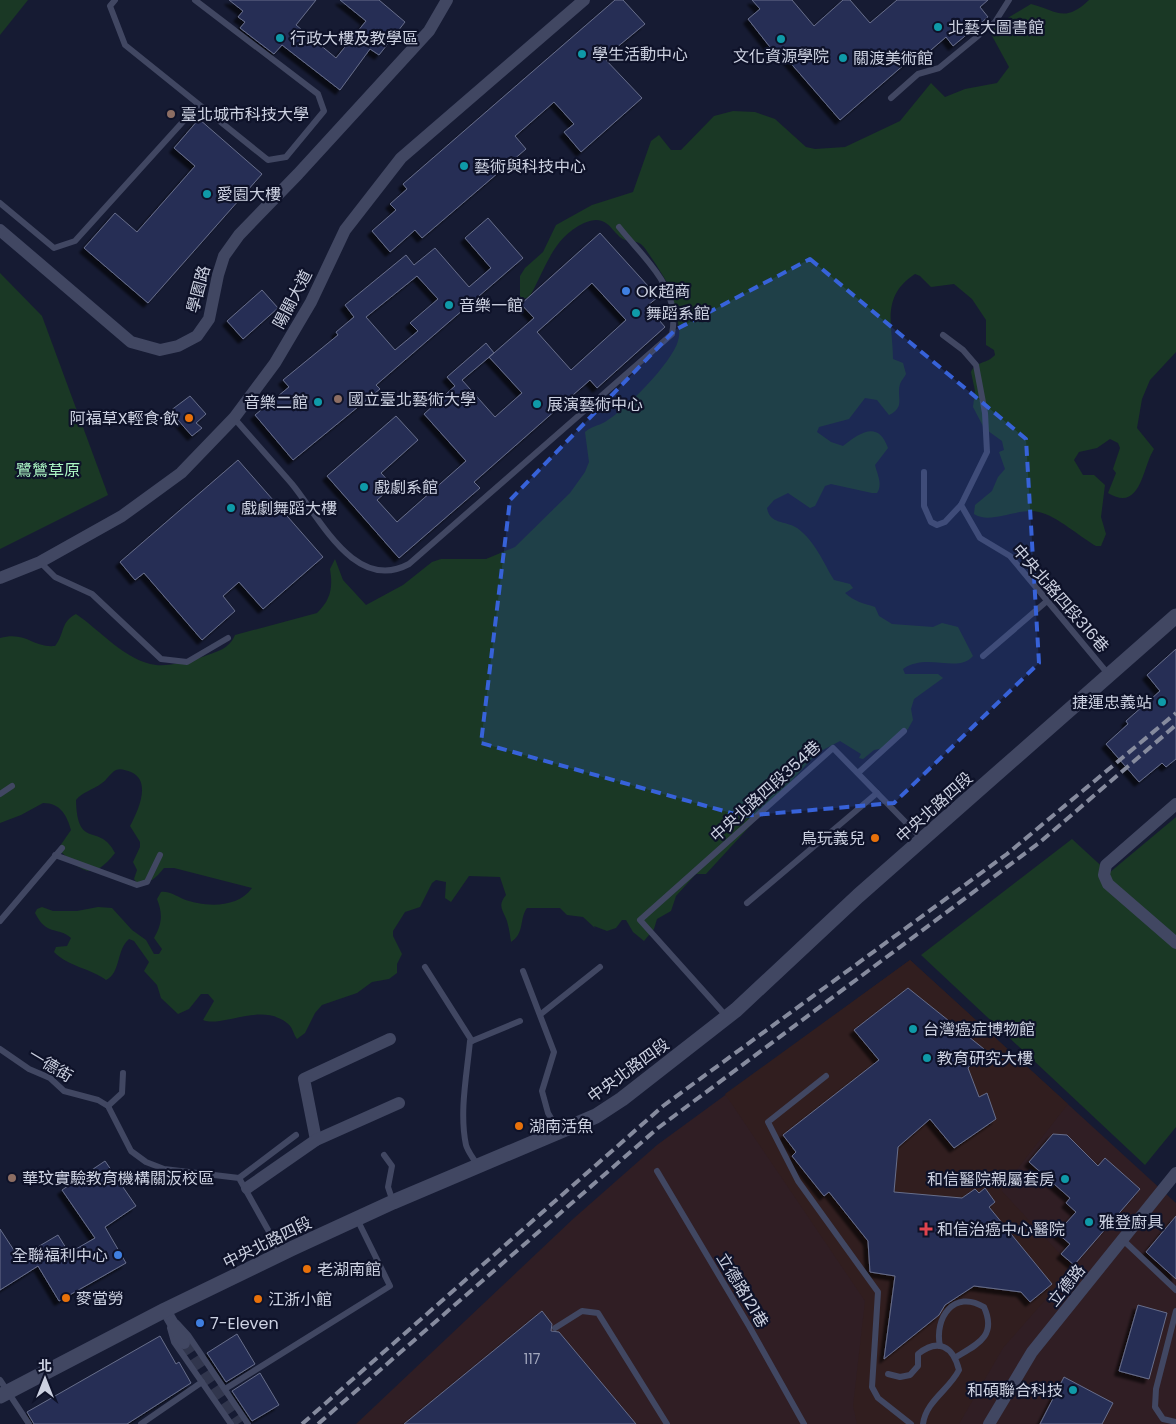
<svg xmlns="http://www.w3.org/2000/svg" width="1176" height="1424" font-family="Poppins,'Noto Sans TC',sans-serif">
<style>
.industrial{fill:#301e24}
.medical{fill:#311e1f}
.green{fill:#1a3825}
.building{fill:#272e55;stroke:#676e8b;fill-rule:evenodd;filter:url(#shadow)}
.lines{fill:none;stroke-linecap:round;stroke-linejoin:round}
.street-tunnel{stroke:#31364d;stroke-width:12;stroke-dasharray:12 6;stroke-linecap:butt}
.lane{stroke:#414762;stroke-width:6}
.street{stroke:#414762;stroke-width:12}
.secondary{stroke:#414762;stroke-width:15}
.rail{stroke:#868b9e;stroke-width:4;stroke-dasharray:10 5;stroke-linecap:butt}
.marked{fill:#3762d9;fill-opacity:0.2;stroke:#3762d9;stroke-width:4;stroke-dasharray:10 6;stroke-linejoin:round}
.culture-dot{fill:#0f9aa8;stroke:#0e1229;stroke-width:2}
.education-dot{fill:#8d6e63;stroke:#0e1229;stroke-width:2}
.shop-dot{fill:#3f7fe0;stroke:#0e1229;stroke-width:2}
.food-dot{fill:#e8710a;stroke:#0e1229;stroke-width:2}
.health-dot{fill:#e0444e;stroke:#0e1229;stroke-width:2}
.labels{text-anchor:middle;stroke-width:4.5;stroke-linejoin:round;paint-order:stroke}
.number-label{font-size:14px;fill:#a3a8be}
.poi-label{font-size:16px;fill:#ccd1e1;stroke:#0e1229;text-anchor:start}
.street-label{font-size:16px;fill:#ccd1e1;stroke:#0e1229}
.park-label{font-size:16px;fill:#aaf4c3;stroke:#0e1229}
</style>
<defs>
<filter id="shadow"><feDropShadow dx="-4.5" dy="4.5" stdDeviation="1" flood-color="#0009"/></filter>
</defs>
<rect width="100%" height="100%" fill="#161b33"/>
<path class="industrial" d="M910 960 1176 1203V1424H356L573 1219 657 1145Z"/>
<path class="medical" d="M910 960 1068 1104 1001 1190 1073 1268 1003 1348 959 1424H857L853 1406 865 1301 725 1094Z"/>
<g class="green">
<path d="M0 0H28L0 35Z"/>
<path d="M1089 0H1176V352L1150 380 1142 399 1137 428 1154 449C1142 468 1141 513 1108 493L1116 473 1113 469 1120 448 1118 443 1110 439 1097 448 1079 452 1074 460 1083 475H1094L1105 485 1101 517 1106 534 1101 546H1096C1080 537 1057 516 1039 512 1018 507 991 525 974 514L975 505 992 491 998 477 1005 469 999 452 1004 450 1002 441 984 428 973 407 975 391 971 372C976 361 987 364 995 355L994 350 986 345V320L972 299 954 284 931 287 920 276 915 274C880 297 893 325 893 359L903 363 906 374C905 377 901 380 900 384 896 397 906 407 889 415L877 400 865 398 849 419 819 427 817 432 831 442 843 446C860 433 878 420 888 448L875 465C877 474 883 484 877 493H872L831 484 825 486 815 506 810 508 788 493 774 500 767 508C770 525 785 520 797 528 815 541 823 562 834 580L850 584 853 588 845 593C855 602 863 603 875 607L879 616 892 624 933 627 942 623 958 627 973 656C958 674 927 652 903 669L905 674H938L943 678 914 699 911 709 913 720 908 729 884 748 874 750 863 759 859 758 861 754 840 741 817 753 706 874H696L676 896 671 911 657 919 654 929 644 941 633 932 626 920H622L616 928 607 931 594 926 595 928 583 917 567 915 560 908H527C519 919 525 933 511 942 510 935 509 928 507 921 503 910 497 906 506 895L500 877 469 876 451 902 445 898 446 882 436 880 432 883 420 907 405 912 393 931V936L402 954 397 964V973L389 979 372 982 357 993 322 1005 315 1013 305 1033 297 1039C293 1034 293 1027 287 1023 261 1002 222 1028 203 1020L214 1001 208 994H201L189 1009 178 1014 161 998 157 985 144 971 149 962 134 941 129 939C116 950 121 973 106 980 90 968 69 967 54 952L56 947 67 946 71 938C58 926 47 937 35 913L37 909 42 907 53 911H77L98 907 112 908 132 930 146 940 154 954H159L162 949 154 938C162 924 163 914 157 899L161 892C169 891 176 896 183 899 204 907 237 909 252 888L174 868H164C155 879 151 883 137 883L134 879 137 870 133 862 140 847V842L130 826C138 811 152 781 131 772 126 770 120 768 116 770 110 773 107 780 102 783 93 790 82 792 76 800 77 851 100 822 115 853 92 882 83 872 60 851V846L71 830C67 816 61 803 43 803L21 815 0 823V638C27 631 32 648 55 646 65 634 60 622 76 614 100 630 125 661 156 665 167 667 193 660 205 656 218 651 229 649 235 635L317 613C331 600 333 587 330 569L335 559 343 580 366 605 403 585 432 562 441 559H486L515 547 570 493 585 472 589 462 585 432C592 426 598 426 605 422 625 410 672 363 678 341 682 327 676 318 672 305 671 301 673 298 672 294 671 286 648 252 643 246 637 240 631 242 625 240 611 234 609 212 584 223 552 238 545 270 529 298L520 299V276L525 268 543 252 556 225 592 205 633 192 651 141 659 135 671 150H681L714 116 733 111 755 112 775 119 806 147 815 149 845 147 900 121 931 83 945 97 965 89 997 83 1009 67 991 34 996 25 1031 4C1056 10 1064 24 1089 0Z"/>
<path d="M0 273 42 316 108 495 0 549Z"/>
<path d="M1176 817V1127L1145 1165 921 955 1072 839 1109 873Z"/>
</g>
<g class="building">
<path d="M229 0H316L296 25 336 58 366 21 340 0H379L405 22 379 55 370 49 340 90 282 45 274 54 240 28 245 22 238 17 243 11Z"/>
<path d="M615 0H623L645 24 604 58 642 98 581 152 564 132 574 124 554 102 515 136 526 149 422 238 415 230 390 252 372 231 396 210 390 204 407 189 403 184Z"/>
<path d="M752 0H792L814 26 843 0H850L870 23 897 0H988L980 7 988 17 953 46 946 37 924 56 920 51 840 120 781 52 777 56 748 19 760 9Z"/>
<path d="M199 119 262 174 148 303 84 248 115 213 137 232 195 166 174 148Z"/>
<path d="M488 218 523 258 376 385 380 389 293 460 255 415 289 387 283 380 338 335 336 332 354 317 345 305 406 255 414 265 435 248 469 287 491 268 465 238ZM417 276 438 299 410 323 418 331 395 350 366 317Z"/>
<path d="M600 233 658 297 647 306 665 327 597 388 590 380 474 482 480 488 399 558 327 476 396 416 418 440 381 473 393 486 377 500 397 522 466 461 424 414 455 386 447 377 486 343 494 353 534 318 521 304ZM592 283 626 320 571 370 537 332ZM494 353 489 357 522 393 495 417 462 380Z"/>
<path d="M262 290 278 308 243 339 227 321Z"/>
<path d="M190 396 206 414 196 423 202 428 192 436 170 411Z"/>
<path d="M238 460 323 557 263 609 239 582 223 596 235 611 202 640 144 573 135 580 120 562Z"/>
<path d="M1176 649V759L1166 767 1162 763 1139 782 1106 744 1128 724 1126 721 1160 691 1147 675Z"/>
<path d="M908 988 984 1049 968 1068 979 1097 987 1093 996 1119 954 1148 930 1119 898 1147 894 1192 962 1198 975 1189 979 1193 985 1188 995 1202 989 1207 1052 1284 1030 1302 1021 1292 974 1286 945 1305 939 1315 884 1359 895 1276 870 1272 868 1241 829 1192 824 1196 792 1156 796 1152 783 1135 879 1060 854 1030Z"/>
<path d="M1053 1134 1067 1135 1098 1166 1105 1158 1140 1189 1074 1265 1061 1254 1070 1244 1057 1233 1076 1212 1066 1203 1070 1198 1029 1162Z"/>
<path d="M105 1161 136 1206 105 1227 126 1263 59 1301 38 1266 0 1290V1229L19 1258 58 1235 69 1253 95 1238 62 1190Z"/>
<path d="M1176 1216V1279L1146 1252Z"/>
<path d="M1138 1305 1167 1313 1149 1379 1119 1371Z"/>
<path d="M542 1311 552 1324 551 1331 559 1332 636 1424H404Z"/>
<path d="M237 1334 255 1364 226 1382 207 1353Z"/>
<path d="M160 1336 176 1364 179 1362 191 1383 127 1424H34L27 1412Z"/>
<path d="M260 1373 279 1405 252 1421 232 1391Z"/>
<path d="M1064 1377 1113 1403 1102 1424H1040Z"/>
</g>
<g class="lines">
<path class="street-tunnel" d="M184 1343 238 1424"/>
<g class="lane">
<path d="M115 0 110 6 125 45 268 160 286 157 324 111 318 94 195 0"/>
<path d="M891 98 918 74 939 68 995 22 1009 0"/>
<path d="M0 203 54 248 75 241 198 105"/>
<path d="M943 335 963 350 976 365 985 413 987 452 961 505 980 538 1010 556 1109 675"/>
<path d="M234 418C253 440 273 462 292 484 320 518 355 593 409 564L672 334C681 287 645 260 619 227"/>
<path d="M924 472V506L931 522 937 525 945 522 961 505"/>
<path d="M40 562 55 577 92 594 161 659 187 662 228 638"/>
<path d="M983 656 1047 601"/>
<path d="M858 773 904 731"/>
<path d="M0 794 12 786"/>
<path d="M55 855 137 885 147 882 160 855"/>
<path d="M747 903 877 793"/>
<path d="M0 921 62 848"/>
<path d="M425 967 472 1041H470C467 1074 459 1112 466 1145 468 1152 474 1159 477 1165"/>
<path d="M523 971 554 1052 542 1091 548 1113 558 1130"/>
<path d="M541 1014 600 967"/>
<path d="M727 1017 640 920 833 748 923 840"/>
<path d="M472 1041 520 1021"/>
<path d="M0 1049 29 1069 50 1078 64 1091 98 1100 108 1106 131 1151 146 1162 164 1169 239 1178 281 1253"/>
<path d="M826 1076 768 1122 798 1181 878 1292 872 1387 878 1398 911 1424"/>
<path d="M108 1106 122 1093 123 1073"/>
<path d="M384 1155 392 1166 388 1187 393 1202"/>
<path d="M657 1171 749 1326 804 1424"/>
<path d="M239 1178 296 1135"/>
<path d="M1123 1240 1176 1290"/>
<path d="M1176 1311 1156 1389 1155 1407 1163 1419 1176 1422"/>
<path d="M177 1323 188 1335 248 1424"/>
<path d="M170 1328 174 1342 231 1424"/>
<path d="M555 1328 582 1311 598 1313 667 1424"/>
<path d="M940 1346C934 1318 954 1289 984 1307 997 1336 978 1344 956 1357"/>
<path d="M888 1374 900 1377 910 1375 918 1366V1354C938 1338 953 1346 959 1370 949 1390 926 1401 923 1424"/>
<path d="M0 1380 29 1424"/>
<path d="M225 1389 390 1286 357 1219"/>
<path d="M141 1424 202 1382"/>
</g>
<g class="street">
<path d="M0 230 131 342 160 350 178 346 197 336 209 319 218 275 224 256 239 235 298 174 429 31 447 0"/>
<path d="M0 578 40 562 122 516 181 473 234 418 275 363 311 302 345 230 401 158 584 0"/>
<path d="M1176 804 1106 865 1104 875 1108 884 1176 943"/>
<path d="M316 1140 304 1079 390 1039"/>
<path d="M247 1188 316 1140 399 1103"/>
<path d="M165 1310 184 1343"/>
<path d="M989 1424 1032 1352 1176 1173"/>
</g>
<path class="secondary" d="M0 1396 165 1310 293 1248 393 1202 596 1116 622 1099 736 1010 858 896 1176 616"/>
<g class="rail">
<path d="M302 1424 663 1106 1007 854 1176 713"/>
<path d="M318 1424 658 1128 1039 843 1176 725"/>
</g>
</g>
<path class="marked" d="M810 259 1026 439 1039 663 894 803 742 816 481 743 510 500 675 330Z"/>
<g class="culture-dot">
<circle cx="938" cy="27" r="5"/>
<circle cx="280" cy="38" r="5"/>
<circle cx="781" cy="39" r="5"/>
<circle cx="582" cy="54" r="5"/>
<circle cx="843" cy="58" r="5"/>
<circle cx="464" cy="166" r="5"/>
<circle cx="207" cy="194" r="5"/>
<circle cx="449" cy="305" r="5"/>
<circle cx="636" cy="313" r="5"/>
<circle cx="318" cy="402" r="5"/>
<circle cx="537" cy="404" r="5"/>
<circle cx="364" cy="487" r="5"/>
<circle cx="231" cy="508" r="5"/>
<circle cx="1162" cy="702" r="5"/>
<circle cx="913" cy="1029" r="5"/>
<circle cx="927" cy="1058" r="5"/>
<circle cx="1065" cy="1179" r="5"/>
<circle cx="1089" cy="1222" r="5"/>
<circle cx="1073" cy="1390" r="5"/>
</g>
<g class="education-dot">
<circle cx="171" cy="114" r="5"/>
<circle cx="338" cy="399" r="5"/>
<circle cx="12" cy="1178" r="5"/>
</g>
<g class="shop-dot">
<circle cx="626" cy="291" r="5"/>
<circle cx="118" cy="1255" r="5"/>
<circle cx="200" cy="1323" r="5"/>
</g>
<g class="food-dot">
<circle cx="189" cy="418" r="5"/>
<circle cx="875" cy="838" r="5"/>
<circle cx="519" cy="1126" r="5"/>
<circle cx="307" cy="1269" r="5"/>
<circle cx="66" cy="1298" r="5"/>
<circle cx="258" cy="1299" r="5"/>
</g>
<path class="health-dot" d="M923.5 1221.5h5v5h5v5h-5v5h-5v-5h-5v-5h5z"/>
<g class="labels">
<g class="number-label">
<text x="532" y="1364">117</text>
</g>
<g class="poi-label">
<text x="948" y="33">北藝大圖書館</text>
<text x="290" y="44">行政大樓及教學區</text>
<text x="592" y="60">學生活動中心</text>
<text x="781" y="62" text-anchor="middle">文化資源學院</text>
<text x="853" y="64">關渡美術館</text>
<text x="181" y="120">臺北城市科技大學</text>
<text x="474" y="172">藝術與科技中心</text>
<text x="217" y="200">愛園大樓</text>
<text x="636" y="297">OK超商</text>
<text x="459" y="311">音樂一館</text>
<text x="646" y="319">舞蹈系館</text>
<text x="348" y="405">國立臺北藝術大學</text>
<text x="308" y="408" text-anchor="end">音樂二館</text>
<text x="547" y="410">展演藝術中心</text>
<text x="179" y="424" text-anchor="end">阿福草X輕食·飲</text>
<text x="374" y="493">戲劇系館</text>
<text x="241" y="514">戲劇舞蹈大樓</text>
<text x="1152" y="708" text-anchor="end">捷運忠義站</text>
<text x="865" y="844" text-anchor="end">鳥玩義兒</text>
<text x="923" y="1035">台灣癌症博物館</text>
<text x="937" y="1064">教育研究大樓</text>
<text x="529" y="1132">湖南活魚</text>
<text x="22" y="1184">華玟實驗教育機構關汳校區</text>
<text x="1055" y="1185" text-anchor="end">和信醫院親屬套房</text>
<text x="1099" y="1228">雅登廚具</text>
<text x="937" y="1235">和信治癌中心醫院</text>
<text x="108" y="1261" text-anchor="end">全聯福利中心</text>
<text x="317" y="1275">老湖南館</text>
<text x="76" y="1304">麥當勞</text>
<text x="268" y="1305">江浙小館</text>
<text x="210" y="1329">7-Eleven</text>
<text x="1063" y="1396" text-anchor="end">和碩聯合科技</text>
</g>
<g class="street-label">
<text transform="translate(198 289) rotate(-75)" y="6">學園路</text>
<text transform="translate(292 299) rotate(-62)" y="6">陽關大道</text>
<text transform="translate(1061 598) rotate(49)" y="6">中央北路四段316巷</text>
<text transform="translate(765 791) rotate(-42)" y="6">中央北路四段354巷</text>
<text transform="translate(934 807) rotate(-42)" y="6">中央北路四段</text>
<text transform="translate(51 1065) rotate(31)" y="6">一德街</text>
<text transform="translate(628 1070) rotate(-36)" y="6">中央北路四段</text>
<text transform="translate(267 1242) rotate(-26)" y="6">中央北路四段</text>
<text transform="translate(1066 1285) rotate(-51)" y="6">立德路</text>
<text transform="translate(743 1290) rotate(59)" y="6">立德路121巷</text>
</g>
<g class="park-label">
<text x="48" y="476">鷺鷥草原</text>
</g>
</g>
<g transform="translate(45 1379)" stroke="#0e1229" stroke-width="4" paint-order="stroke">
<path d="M0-4L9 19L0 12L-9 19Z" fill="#ccd1e1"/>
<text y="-8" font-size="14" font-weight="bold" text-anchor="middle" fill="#ccd1e1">北</text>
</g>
</svg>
